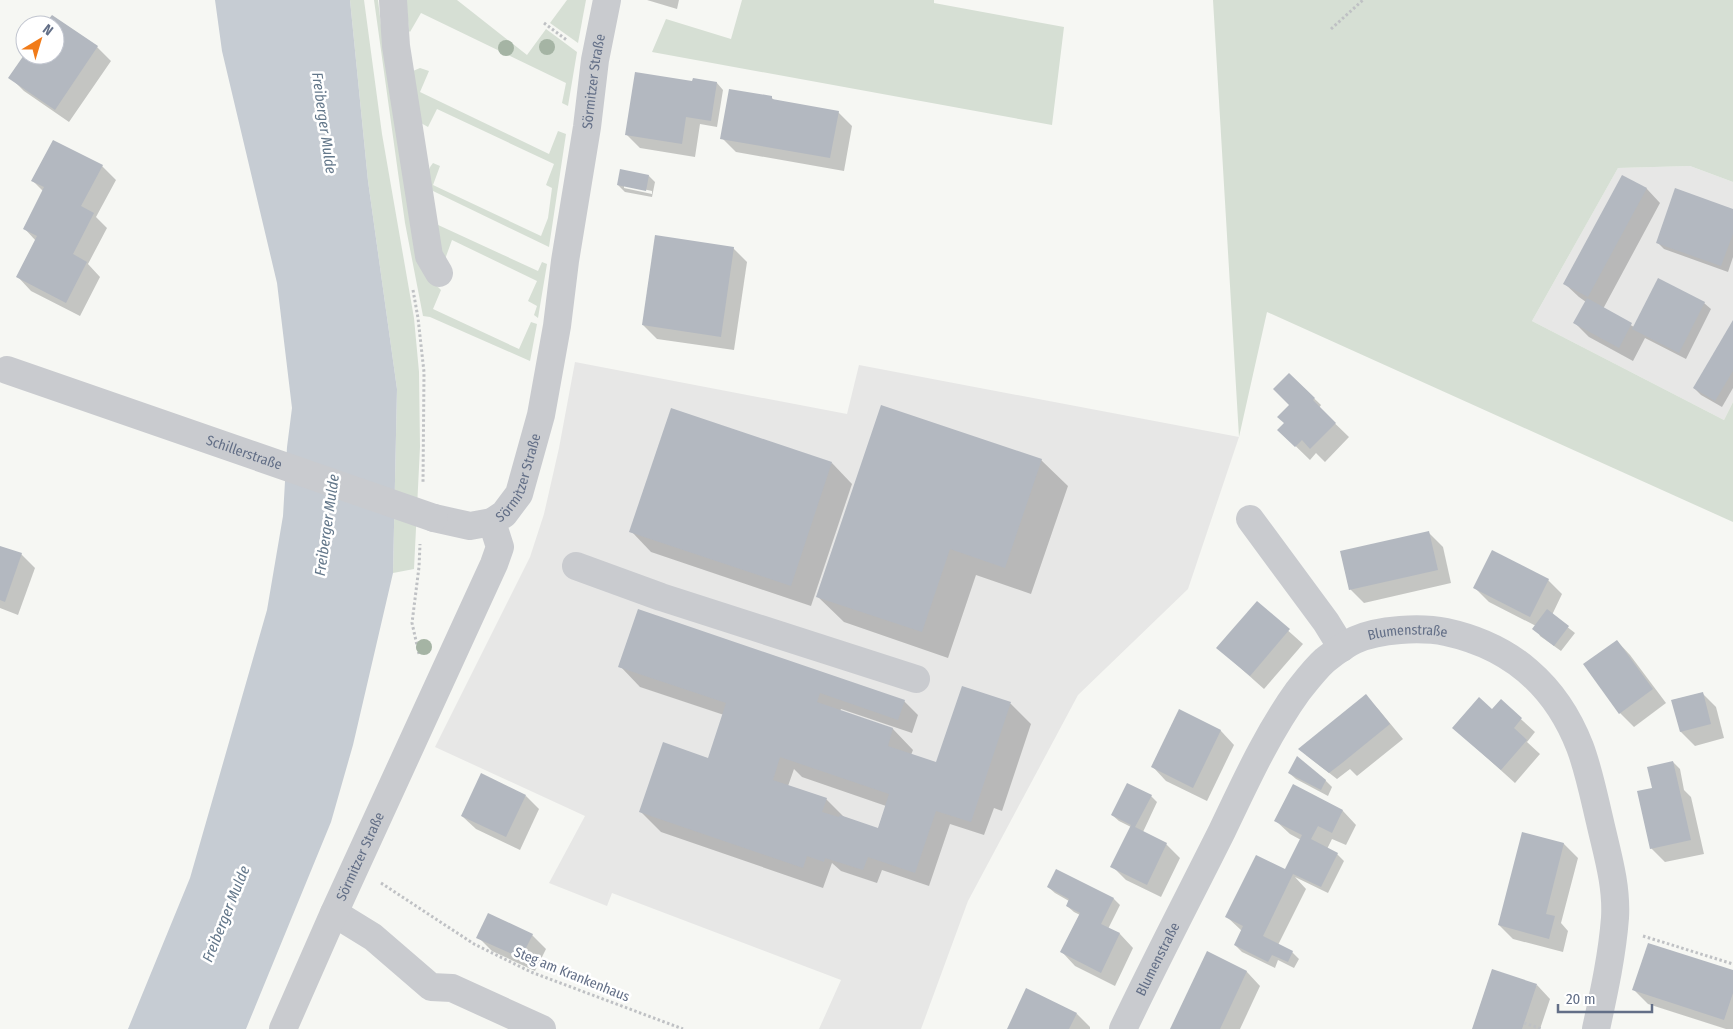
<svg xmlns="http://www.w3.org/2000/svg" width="1733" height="1029" font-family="'Fira Sans Condensed',sans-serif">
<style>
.built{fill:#e7e7e6}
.green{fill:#d6dfd4}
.water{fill:#c6ccd3}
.shadow{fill:#0003;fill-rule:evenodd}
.building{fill:#b3b8c0;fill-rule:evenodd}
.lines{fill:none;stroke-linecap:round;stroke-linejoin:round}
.path{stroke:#bfc1c4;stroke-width:3;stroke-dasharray:2.5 2.5;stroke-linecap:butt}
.minor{stroke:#c9cbcf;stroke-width:28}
.minor-bridge{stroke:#c9cbcf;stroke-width:28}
.tree{fill:#a5b4a4}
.labels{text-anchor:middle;stroke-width:5;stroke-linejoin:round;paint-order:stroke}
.street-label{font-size:14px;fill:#636f87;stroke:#fff}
.water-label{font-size:15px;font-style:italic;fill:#63778a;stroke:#fff}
</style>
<rect width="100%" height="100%" fill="#f6f7f3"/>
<g class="built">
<path d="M1690 166 1733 182V402L1724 420 1532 321 1618 168Z"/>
<path d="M575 362 847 414 859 365 1239 437 1188 589 1078 695 968 901 921 1029H819L841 980 612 893 607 906 549 883 585 816 435 747 530 557 544 514 559 448Z"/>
</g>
<g class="green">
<path d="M350 0H364L382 134 414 318 419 372 420 447 414 569 393 573 397 389 368 181Z"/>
<path d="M374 0H378L383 42 434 283 441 290 433 309 519 349 531 322 537 324 530 361 430 317 423 316 405 223Z"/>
<path d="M406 0H457L527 55 546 29 577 52 568 106 562 103 566 83 421 13 410 32 409 31Z"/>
<path d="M567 0H586L578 43 550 23Z"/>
<path d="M742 0H934V3L1064 27 1052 125 652 52 666 19 731 39Z"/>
<path d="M1213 0H1733V182L1690 166 1618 168 1532 321 1724 420 1733 402V522L1267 312 1239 437Z"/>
<path d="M420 68 429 71 420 92 549 154 558 131 566 134 549 247 433 191C427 182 425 172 433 163L440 166 433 185 541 236 548 218 552 188 546 185 554 164 437 109 428 127 421 123 413 71Z"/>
<path d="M436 224 538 271 542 262 547 264 538 318 534 315 537 306 528 301 537 281 452 240 444 262Z"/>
</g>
<path class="water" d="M215 0H350L368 181 397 389 393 573 353 745 331 822 246 1029H128L190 878 267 610 283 516 287 447 292 408 277 283 222 51Z"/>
<g class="shadow">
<path d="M647 0H679L677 9Z"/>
<path d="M52 16 97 47 111 61 69 122 24 91 10 77 25 55H55V25H46Z"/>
<path d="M691 82 717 83 723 90 717 127 700 124 695 157 640 148 626 134Z"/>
<path d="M771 97 774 100 838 112 852 126 844 171 736 152 722 138Z"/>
<path d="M102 166 116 180 96 217 107 228 88 264 100 277 80 316 31 291 18 277 36 241 24 228 43 191 33 181Z"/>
<path d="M649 176 655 182 652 197 625 192 618 185ZM624 185 652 191V194L624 188Z"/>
<path d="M1623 177 1647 189 1660 203 1603 309 1634 327 1704 303 1711 309 1686 359 1645 338 1633 361 1589 337 1575 323 1586 302 1579 297 1565 284Z"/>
<path d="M1733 211V257L1728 272 1664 249 1657 242Z"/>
<path d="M733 248 747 262 734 350 657 339 643 325Z"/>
<path d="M1733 323V388L1722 407 1701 395 1694 388Z"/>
<path d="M1289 374 1321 405 1319 408 1349 437 1325 462 1316 453 1310 460 1279 430 1286 423 1291 405Z"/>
<path d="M1041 460 1068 486 1031 594 976 575 948 658 844 622 817 596Z"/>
<path d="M832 463 852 484 811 606 651 552 631 531Z"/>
<path d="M1429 533 1443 547 1451 583 1364 603 1350 589Z"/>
<path d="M0 547 21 554 35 568 18 615 0 608Z"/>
<path d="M1548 580 1562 594 1552 615 1575 633 1561 651 1540 636 1536 626 1489 602 1475 588Z"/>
<path d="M1257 603 1303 644 1264 689 1218 648Z"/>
<path d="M1617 641 1630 655 1666 703 1634 727 1620 713Z"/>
<path d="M620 666 904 701 918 715 912 733 841 709 840 711 893 729 913 750 911 755 937 764 963 687 1011 704 1031 724 1002 811 994 808 984 835 950 824 929 886 882 870 877 883 841 871 832 863 823 888 661 832 641 812 713 761 724 715 640 687ZM794 769 802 777 886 806 878 829 844 817 826 799 788 786Z"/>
<path d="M1702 693 1716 707 1724 738 1695 746 1681 732 1673 700Z"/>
<path d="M1366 696 1379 710 1403 739 1357 776 1350 769 1337 779 1306 755Z"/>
<path d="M1501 701 1535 732 1527 742 1540 754 1515 783 1454 728 1492 711Z"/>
<path d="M1180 711 1221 731 1234 745 1207 801 1166 781 1153 767Z"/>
<path d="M1673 762 1680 769 1684 790 1691 797 1704 854 1665 862 1651 848 1653 789Z"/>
<path d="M1289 773 1325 780 1332 787 1328 796 1296 779Z"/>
<path d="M1294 786 1343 811 1356 825 1346 845 1332 839 1327 849 1337 854 1344 861 1328 893 1295 877 1306 889 1278 945 1292 952 1299 959 1294 968 1278 960 1275 968 1242 952 1235 945 1242 931 1227 917 1291 874 1301 840 1290 834 1276 821Z"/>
<path d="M526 796 539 809 520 850 476 829 462 816Z"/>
<path d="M1151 796 1157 802 1143 832 1166 844 1180 858 1161 897 1126 880 1112 866 1131 827 1119 821 1112 815Z"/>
<path d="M1523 833 1564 844 1578 858 1561 923 1568 931 1563 952 1513 939 1499 925Z"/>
<path d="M1048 887 1114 899 1120 905 1108 929 1120 934 1133 948 1115 986 1075 966 1062 952 1080 915 1074 912 1067 906 1069 901 1055 893Z"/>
<path d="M532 935 546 949 535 971 492 951 478 937Z"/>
<path d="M1207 953 1247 972 1260 986 1240 1029H1171Z"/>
<path d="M1733 971V1029H1726L1648 1004 1634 990Z"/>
<path d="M1537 985 1550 999 1540 1029H1473Z"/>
<path d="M1077 1014 1090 1027V1029H1008Z"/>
</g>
<g class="building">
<path d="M52 15 98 46 55 110 8 78 24 55H55V25H44Z"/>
<path d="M635 72 692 81 693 78 717 82 711 121 686 117 682 144 625 135Z"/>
<path d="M729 89 772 96V99L839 111 830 158 720 139Z"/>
<path d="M53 140 103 165 81 206 94 213 73 254 87 262 66 303 16 277 37 236 23 229 44 187 31 181Z"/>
<path d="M620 169 649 175 646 191 617 185Z"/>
<path d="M1622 175 1647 188 1588 297 1563 284Z"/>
<path d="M1675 188 1733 209V234L1721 266 1656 243Z"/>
<path d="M655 235 734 247 721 337 642 325Z"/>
<path d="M1658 278 1705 302 1679 353 1632 329Z"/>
<path d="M1587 298 1632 323 1619 348 1573 323Z"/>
<path d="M1733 320V371L1715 401 1693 388Z"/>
<path d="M1289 373 1315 398 1313 400 1336 423 1310 449 1302 440 1295 447 1277 430 1284 423 1277 417 1289 405 1273 389Z"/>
<path d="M881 405 1042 459 1005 568 950 549 922 632 816 597Z"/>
<path d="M671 408 832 462 791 586 629 532Z"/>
<path d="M1429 531 1438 570 1349 590 1340 551Z"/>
<path d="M0 546 22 553 5 602 0 600Z"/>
<path d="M1492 550 1549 579 1530 617 1473 588Z"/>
<path d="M1257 601 1290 629 1250 676 1216 648Z"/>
<path d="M638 609 905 700 898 720 820 693 817 702 893 728 888 746 936 762 962 686 1011 702 971 822 936 811 915 873 868 857 863 870 825 858 824 862 807 856 803 868 639 812 663 742 708 758 726 703 618 667ZM780 757 889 794 878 828 840 815 839 817 822 812 827 798 773 780Z"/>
<path d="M1547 609 1569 626 1554 646 1532 629Z"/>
<path d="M1617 640 1653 689 1619 714 1583 664Z"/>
<path d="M1703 692 1711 724 1680 732 1671 700Z"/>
<path d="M1366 694 1390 724 1342 763 1329 773 1298 749Z"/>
<path d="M1479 697 1492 709 1501 699 1522 718 1514 728 1527 740 1501 770 1452 728Z"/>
<path d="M1179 709 1221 730 1193 788 1151 767Z"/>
<path d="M1297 756 1326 780 1321 790 1288 773Z"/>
<path d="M1673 761 1691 840 1650 849 1637 791 1652 788 1647 767Z"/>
<path d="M481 773 526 795 506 837 461 816Z"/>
<path d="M1127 783 1152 795 1135 827 1167 843 1147 885 1110 867 1131 825 1111 815Z"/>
<path d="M1293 784 1343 810 1332 833 1318 826 1311 839 1338 853 1321 887 1293 874 1263 936 1293 951 1288 962 1272 955 1268 962 1234 945 1243 926 1225 917 1256 855 1285 869 1302 835 1274 821Z"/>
<path d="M1522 832 1564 843 1546 914 1555 916 1549 939 1498 925Z"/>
<path d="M1056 869 1114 898 1101 924 1120 933 1101 973 1060 952 1080 913 1066 906 1069 899 1047 887Z"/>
<path d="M488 913 533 934 521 958 476 938Z"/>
<path d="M1648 943 1733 970V993L1724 1020 1632 990Z"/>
<path d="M1207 951 1247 971 1220 1029H1170Z"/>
<path d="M1492 969 1537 984 1522 1029H1472Z"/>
<path d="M1026 988 1077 1013 1069 1029H1007Z"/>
</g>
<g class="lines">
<g class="path">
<path d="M544 23 568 41"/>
<path d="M1331 29 1363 0"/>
<path d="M413 290 418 318 424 372 423 483"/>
<path d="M419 654 412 623 419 567 420 544"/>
<path d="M381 883 474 944 531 972 683 1029"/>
<path d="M1643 936 1733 964"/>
<path d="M1524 1023 1542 1029"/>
</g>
<g class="minor">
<path d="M393 0 396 46 429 256 439 273"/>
<path d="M434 518 470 526 492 522"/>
<path d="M1250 519 1326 622 1342 648"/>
<path d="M576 566 661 597 916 679"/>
<path d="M334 913 373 937 431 987 452 988 542 1029"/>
<path id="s1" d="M283 1029 334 913 494 564 500 547 492 522 504 514 519 494 541 415 557 326 565 261 587 127 595 60 607 0"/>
<path id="s2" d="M1123 1029C1155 962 1189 897 1222 831 1245 783 1267 734 1298 691 1306 681 1315 669 1325 660 1334 653 1344 645 1355 640 1379 629 1421 627 1446 632 1511 646 1556 685 1580 747 1589 771 1594 797 1600 822 1607 853 1617 885 1615 918 1612 956 1604 992 1596 1029"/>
</g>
<path class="minor-bridge" id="s3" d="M7 370 434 518"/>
</g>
<g class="tree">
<circle cx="547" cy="47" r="8"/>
<circle cx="506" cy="48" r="8"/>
<circle cx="424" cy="647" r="8"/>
</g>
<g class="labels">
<g class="street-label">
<text dy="5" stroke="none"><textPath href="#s1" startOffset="1014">Sörmitzer Straße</textPath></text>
<text dy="5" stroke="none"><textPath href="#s3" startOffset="251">Schillerstraße</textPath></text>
<text dy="5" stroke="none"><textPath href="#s1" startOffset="609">Sörmitzer Straße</textPath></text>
<text dy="5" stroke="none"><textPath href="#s2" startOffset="512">Blumenstraße</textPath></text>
<text dy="5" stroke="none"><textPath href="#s1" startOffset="189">Sörmitzer Straße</textPath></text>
<text dy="5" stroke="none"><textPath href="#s2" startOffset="78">Blumenstraße</textPath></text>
<text transform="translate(572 974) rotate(22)" y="5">Steg am Krankenhaus</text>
</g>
<g class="water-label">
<text transform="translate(324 123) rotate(82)" y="5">Freiberger Mulde</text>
<text transform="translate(327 525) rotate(-82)" y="5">Freiberger Mulde</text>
<text transform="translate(226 914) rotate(-68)" y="5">Freiberger Mulde</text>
</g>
</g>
<g transform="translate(40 40) rotate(38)"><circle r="24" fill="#ffffff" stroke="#c1c5cf"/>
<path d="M0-4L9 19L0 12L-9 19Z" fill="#f17b19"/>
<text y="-8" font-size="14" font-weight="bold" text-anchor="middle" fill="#636f87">N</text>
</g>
<path d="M1558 1004v8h94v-8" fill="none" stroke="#636f87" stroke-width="2.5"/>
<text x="1566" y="1004" font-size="15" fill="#636f87" stroke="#ffffff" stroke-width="4" paint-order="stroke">20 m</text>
</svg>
